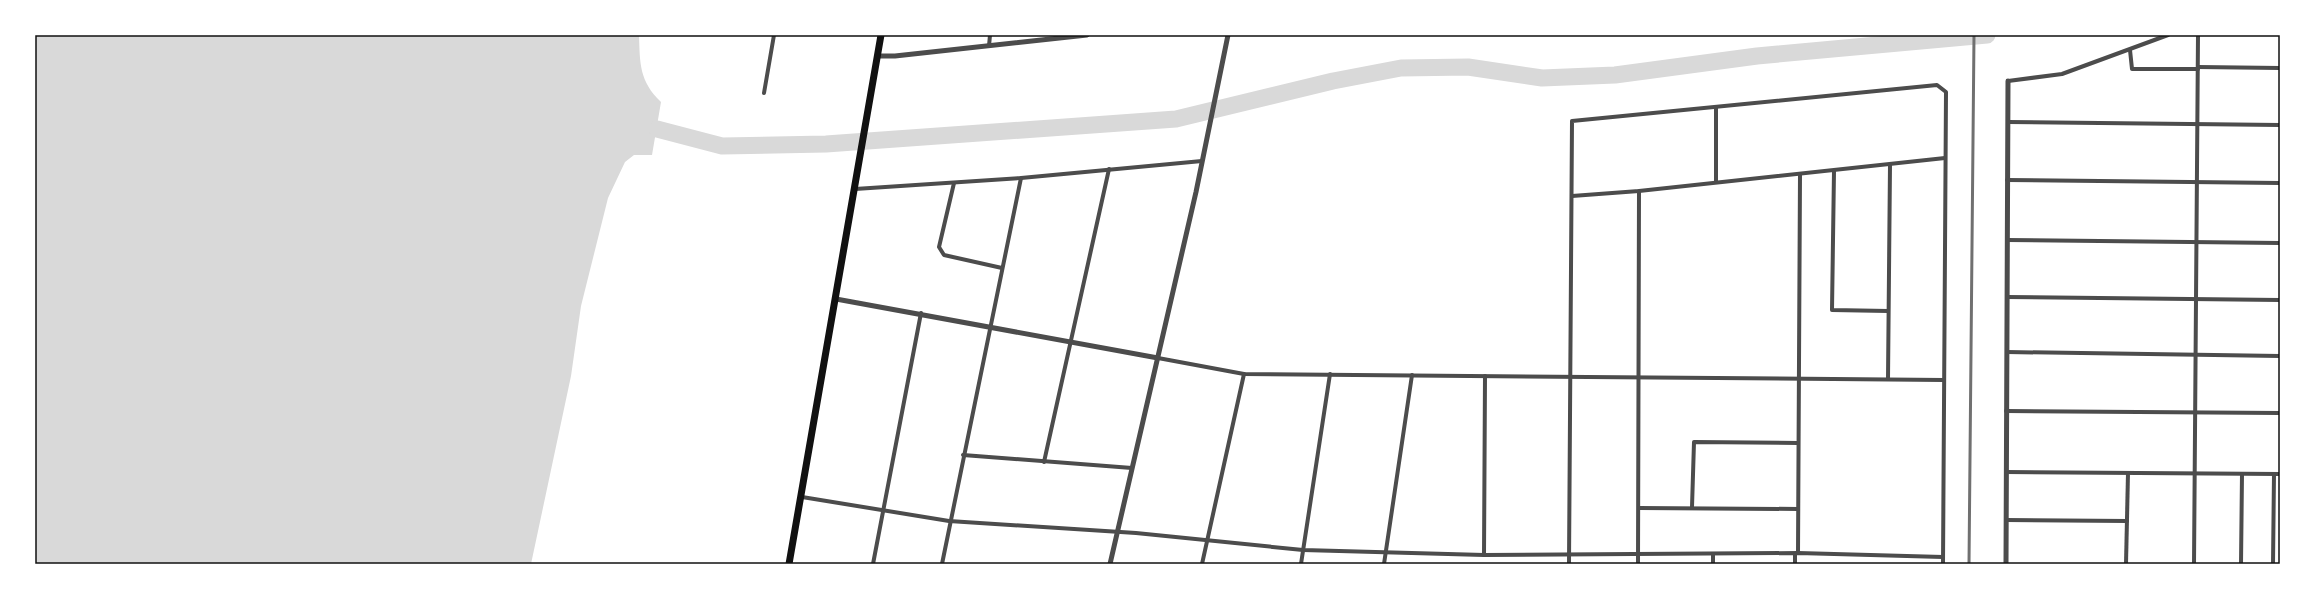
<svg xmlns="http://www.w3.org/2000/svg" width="2315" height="599" font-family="'Source Serif 4',serif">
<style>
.water{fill:#d9d9d9}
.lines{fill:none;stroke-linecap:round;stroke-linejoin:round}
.river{stroke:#d9d9d9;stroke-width:17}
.minor{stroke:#4c4c4c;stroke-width:4}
.tertiary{stroke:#4c4c4c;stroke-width:5}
.trunk{stroke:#111;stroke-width:7}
.rail{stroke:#707070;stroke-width:3}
.neatline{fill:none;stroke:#111;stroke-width:1.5}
</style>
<rect width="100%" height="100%" fill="#fff"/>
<path class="water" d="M35 35H639C640 63 639 81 661 102L652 155H634L625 162 608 198 581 306 571 376 531 564H35Z"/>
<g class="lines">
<path class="river" d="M657 129 722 146 826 144 1176 119 1333 81 1401 68 1468 67 1542 78 1615 75 1757 56 1987 35"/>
<g class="minor">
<path d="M989 46 990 35"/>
<path d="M2130 50 2132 69H2198"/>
<path d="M2198 67 2280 68"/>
<path d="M2008 81 2062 74 2168 35"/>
<path d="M764 93 774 35"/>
<path d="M2008 122 2280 125"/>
<path d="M1834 171 1832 310 1888 311"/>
<path d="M2007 180 2280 183"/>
<path d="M1716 181V107"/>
<path d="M954 183 939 247 944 255 1002 268"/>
<path d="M855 189 1021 178 1202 161"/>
<path d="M1572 196 1639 191 1945 158"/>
<path d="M2007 240 2280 243"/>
<path d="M2007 297 2280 300"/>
<path d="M2007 352 2280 356"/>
<path d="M1158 358 1244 374 1944 380"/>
<path d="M1888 379 1890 165"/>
<path d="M2006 411 2280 413"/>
<path d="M963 455 1132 468"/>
<path d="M1044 462 1109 169"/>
<path d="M2006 472 2280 474"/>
<path d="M802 497 949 521 1136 533 1303 550 1484 555 1798 553 1943 557"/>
<path d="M1692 507 1694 442 1798 443"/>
<path d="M1639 508 1798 509"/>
<path d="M2006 520 2127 521"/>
<path d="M1798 553 1800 174"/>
<path d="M1484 555 1485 376"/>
<path d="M873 564 921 313"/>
<path d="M942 564 1021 178"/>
<path d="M1202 564 1244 374"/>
<path d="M1301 564 1330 374"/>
<path d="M1384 564 1412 375"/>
<path d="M1569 564 1572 121 1937 85 1946 92 1943 564"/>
<path d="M1638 564 1639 191"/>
<path d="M1713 564V554"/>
<path d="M1795 564V554"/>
<path d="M2126 564 2128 473"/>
<path d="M2194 564 2198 35"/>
<path d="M2241 564 2242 474"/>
<path d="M2273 564 2274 474"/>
</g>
<g class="tertiary">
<path d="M878 56H895L1087 35"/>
<path d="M836 299 1158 358"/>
<path d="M1110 564 1196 192 1228 35"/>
<path d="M2006 564 2008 81"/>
</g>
<path class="trunk" d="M789 564 881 35"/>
<path class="rail" d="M1969 564 1974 35"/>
</g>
<rect width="2315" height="599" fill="none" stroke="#ffffff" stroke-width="72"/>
<rect x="36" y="36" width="2243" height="527" class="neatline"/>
</svg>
